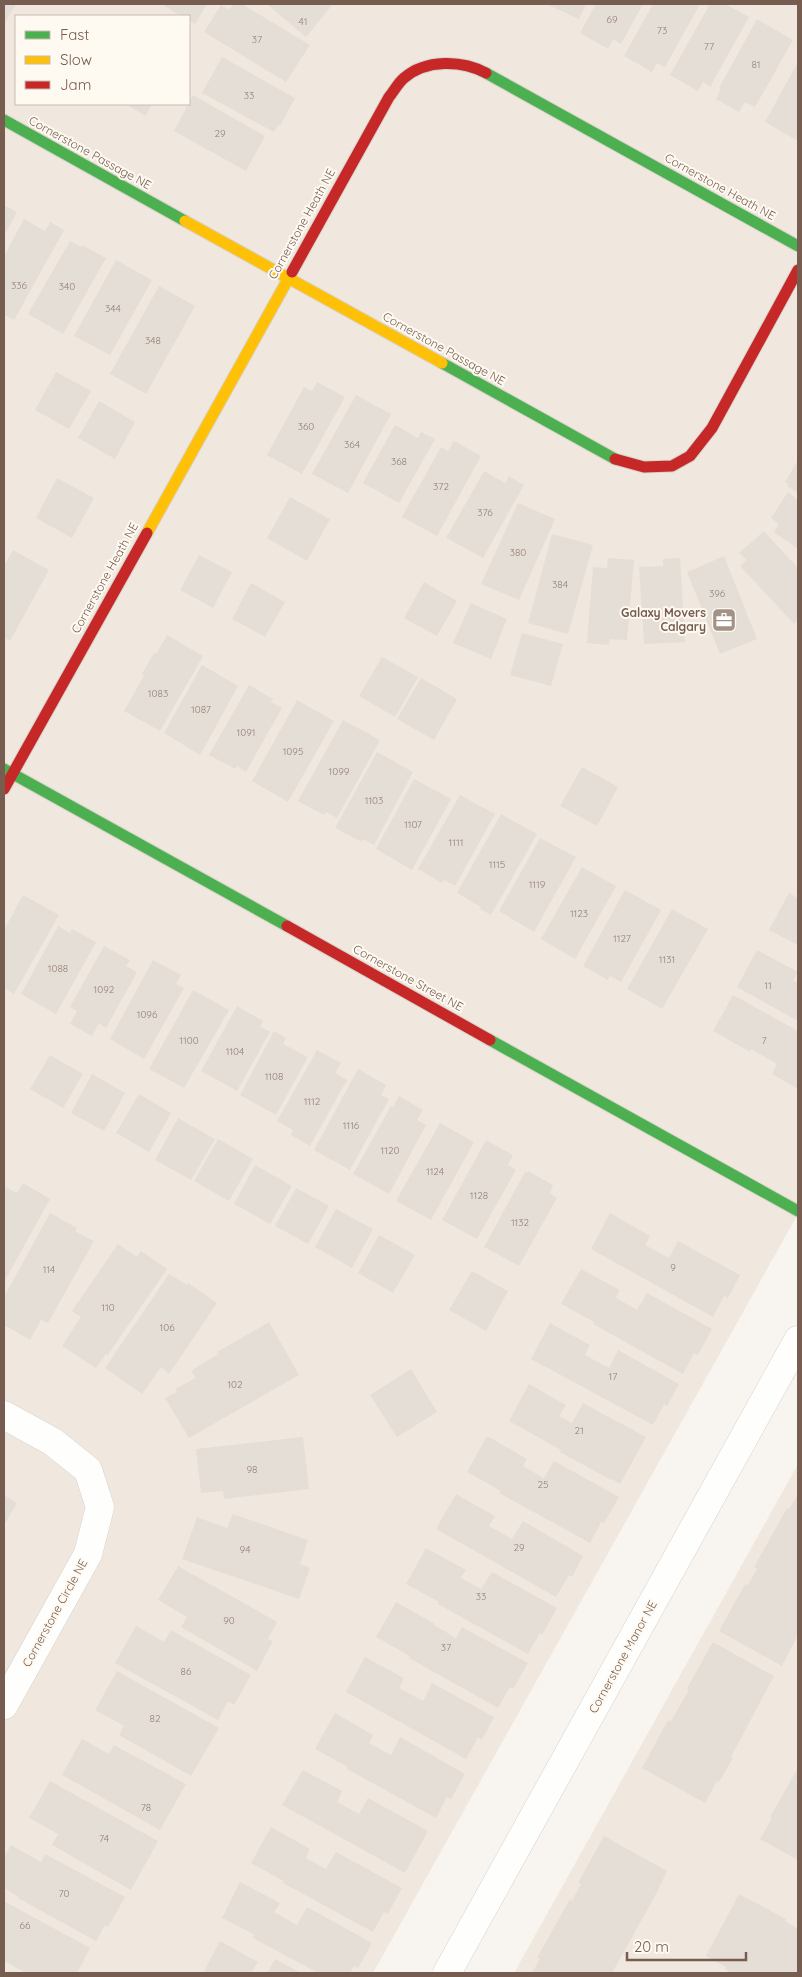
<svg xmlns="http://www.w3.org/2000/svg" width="802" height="1977" font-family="Quicksand,sans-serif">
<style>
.residential{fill:#f0e8de;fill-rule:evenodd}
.building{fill:#e5ded7}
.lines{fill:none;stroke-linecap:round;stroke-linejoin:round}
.street-casing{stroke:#d8d2cd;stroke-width:29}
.fast-casing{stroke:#d8d2cb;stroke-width:13}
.slow-casing{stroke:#d8d2cb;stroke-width:13}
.jam-casing{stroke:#d8d2cb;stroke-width:13}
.street{stroke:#fefefd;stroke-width:28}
.fast{stroke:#4caf50;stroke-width:11}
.slow{stroke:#ffc107;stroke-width:11}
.jam{stroke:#c62828;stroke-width:11}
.labels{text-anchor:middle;stroke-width:4;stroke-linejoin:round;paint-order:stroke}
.number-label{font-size:10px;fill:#947f73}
.street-label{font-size:12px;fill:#775d4f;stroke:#fefaf2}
.poi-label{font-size:12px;font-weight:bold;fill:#775d4f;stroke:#fefaf2;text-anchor:end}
</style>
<rect width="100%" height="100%" fill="#f8f5f0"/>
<g class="residential">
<path d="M4 4H798V1214L373 1973H4ZM16 16H189V104H16Z"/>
<path d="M798 1464V1973H514Z"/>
</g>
<g class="building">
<path d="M4 4H16L4 25Z"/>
<path d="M161 4H207L195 24 189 21V16H181Z"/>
<path d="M233 4H242L310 45 286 82 204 32 221 5 229 10Z"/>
<path d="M267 4H331L332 5 306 37Z"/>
<path d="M546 4H586L579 19Z"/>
<path d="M596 4H643L621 44 613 39 608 49 580 33Z"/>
<path d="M653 4H700L665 67 657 63 652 72 624 56Z"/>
<path d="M710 4H725L749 17 710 87 703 82 698 91 670 75Z"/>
<path d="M757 19 793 40 755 107 745 102 739 112 716 99 721 89 719 88Z"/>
<path d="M222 57 295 98 280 126 278 125 274 132 202 93Z"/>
<path d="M798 62V141L765 122Z"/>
<path d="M193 95 265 136 246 171 174 131Z"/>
<path d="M125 104H152L146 116Z"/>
<path d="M4 205 17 212 4 236Z"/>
<path d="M24 219 45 231 50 222 64 230 14 320 4 315V256Z"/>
<path d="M70 241 81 247 82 245 106 258 63 334 28 314Z"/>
<path d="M116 260 152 280 110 355 74 336Z"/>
<path d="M159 286 195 306 146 394 110 374Z"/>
<path d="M56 372 91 391 69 429 35 410Z"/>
<path d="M317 382 345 397 302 474 267 455 304 387 312 391Z"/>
<path d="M356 395 391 414 348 493 312 474Z"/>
<path d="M99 401 135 422 115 459 78 438Z"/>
<path d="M395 425 418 438 421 432 435 439 399 503 363 483Z"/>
<path d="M454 441 481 456 437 536 402 517 441 447 448 451Z"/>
<path d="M798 460V493L787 486 789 484 785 482Z"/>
<path d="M484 471 505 483 509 476 524 485 483 558 446 538Z"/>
<path d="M57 478 94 498 72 538 36 518Z"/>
<path d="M788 492 798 500V549L774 532 779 524 771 518Z"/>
<path d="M290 497 330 519 307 561 267 538Z"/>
<path d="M518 503 555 519 519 600 481 584Z"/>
<path d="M764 531 798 568V620L794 624 740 566 747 560 739 553Z"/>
<path d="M552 534 593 545 568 634 528 623Z"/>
<path d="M13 550 49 570 10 641 4 638V566Z"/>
<path d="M199 555 232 572 213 608 180 590Z"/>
<path d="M724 556 757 639 720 654 687 572Z"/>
<path d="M608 558 634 560 627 640 610 639 609 645 587 643 593 567 607 568Z"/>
<path d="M680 558 685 642 644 644 639 567 663 566V559Z"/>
<path d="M424 582 457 601 437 636 404 618Z"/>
<path d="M251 583 285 602 265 637 232 619Z"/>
<path d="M471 603 507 619 491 659 453 643Z"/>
<path d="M522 633 563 644 551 686 510 675Z"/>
<path d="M167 635 203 656 160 731 124 711 144 676 142 674 154 653 156 654Z"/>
<path d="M382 657 418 677 395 717 359 696Z"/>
<path d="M202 665 238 686 200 755 164 733Z"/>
<path d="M421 678 457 699 434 740 397 719Z"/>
<path d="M249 685 273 699 271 702 282 708 246 772 237 766 235 769 209 755Z"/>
<path d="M297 700 334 721 288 802 252 781Z"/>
<path d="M343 720 380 740 337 818 326 812 324 815 298 801Z"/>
<path d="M377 752 413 772 374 845 363 839 362 842 335 828Z"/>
<path d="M582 767 618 787 597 826 560 806Z"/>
<path d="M414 779 451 799 412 870 376 849Z"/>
<path d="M460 795 495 814 455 886 444 880 442 883 418 869Z"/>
<path d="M501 814 537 834 491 915 480 909 481 907 457 893Z"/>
<path d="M540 838 576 857 534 932 499 911Z"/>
<path d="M582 867 616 886 575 959 541 939Z"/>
<path d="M625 890 661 910 621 982 610 976 608 980 583 966Z"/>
<path d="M789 893 798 898V945L769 930Z"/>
<path d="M23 895 59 915 14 994 4 988V930Z"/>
<path d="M672 909 708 929 662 1009 627 989Z"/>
<path d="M58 926 70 933 72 929 96 942 56 1014 21 994Z"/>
<path d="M104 946 130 960 126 966 137 972 106 1028 99 1023 92 1036 70 1024 77 1011 70 1007Z"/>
<path d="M757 950 798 972 793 980 798 983V1021L737 987Z"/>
<path d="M153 960 181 975 176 984 184 988 144 1059 110 1039Z"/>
<path d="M193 990 229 1010 184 1088 149 1069Z"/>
<path d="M733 995 798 1031V1089L772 1074 777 1064 751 1049 750 1052 713 1031Z"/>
<path d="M237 1006 263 1021 260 1026 270 1032 237 1091 201 1071Z"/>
<path d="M274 1031 286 1038 283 1044 308 1057 276 1115 240 1095Z"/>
<path d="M317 1050 341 1063 335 1073 347 1080 310 1146 291 1135 293 1130 277 1121Z"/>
<path d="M50 1055 83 1074 63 1108 30 1089Z"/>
<path d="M358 1069 386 1085 381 1095 389 1099 350 1170 314 1150Z"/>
<path d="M92 1074 125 1093 104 1131 71 1113Z"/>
<path d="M139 1094 171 1113 149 1152 116 1133Z"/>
<path d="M399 1096 423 1110 417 1120 426 1125 389 1194 353 1174 391 1106 393 1107Z"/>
<path d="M178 1118 215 1139 191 1180 155 1160Z"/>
<path d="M440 1123 474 1142 431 1220 396 1201Z"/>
<path d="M218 1139 253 1159 229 1201 194 1181Z"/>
<path d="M486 1140 513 1155 508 1165 516 1170 477 1239 442 1220Z"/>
<path d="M255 1165 292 1186 270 1224 234 1204Z"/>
<path d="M528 1171 553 1185 550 1193 557 1198 519 1266 484 1247 525 1172 527 1173Z"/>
<path d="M23 1183 50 1199 4 1282V1186L17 1193Z"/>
<path d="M296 1188 329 1206 308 1244 275 1226Z"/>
<path d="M336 1209 373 1229 352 1268 315 1247Z"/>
<path d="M50 1213 77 1228 75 1231 94 1241 48 1323 41 1320 30 1340 4 1325V1297Z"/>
<path d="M610 1213 650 1236 645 1245 669 1258 678 1241 740 1275 728 1298 724 1296 713 1317 591 1249Z"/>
<path d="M379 1235 415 1255 393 1293 358 1273Z"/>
<path d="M118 1244 137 1257 141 1251 167 1269 107 1356 106 1354 96 1368 62 1346 81 1317 72 1311Z"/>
<path d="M581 1269 620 1290 616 1298 637 1310 647 1293 712 1329 698 1355 694 1353 683 1374 593 1324 594 1322 561 1304Z"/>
<path d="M472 1271 508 1291 486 1331 449 1310Z"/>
<path d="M169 1274 187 1285 188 1283 217 1303 169 1374 161 1367 142 1394 105 1368Z"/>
<path d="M269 1322 299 1375 189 1438 165 1398 177 1392 175 1389 196 1378 191 1371 198 1366 219 1354 217 1352Z"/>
<path d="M550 1323 590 1345 585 1355 609 1368 618 1350 679 1384 667 1406 664 1404 653 1425 531 1359Z"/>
<path d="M411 1369 437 1412 397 1437 370 1395Z"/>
<path d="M529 1384 566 1405 559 1416 572 1423 583 1403 646 1437 620 1484 612 1479 611 1480 560 1452 561 1450 509 1421Z"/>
<path d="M487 1436 527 1459 523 1466 544 1478 554 1461 619 1497 604 1523 601 1522 590 1543 499 1493 501 1491 467 1472Z"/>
<path d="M303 1437 309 1489 224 1499 223 1491 201 1493 196 1449Z"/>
<path d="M456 1494 495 1516 489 1526 512 1539 523 1521 583 1556 572 1577 569 1575 556 1597 436 1529Z"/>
<path d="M798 1494V1635L782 1666 719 1631 745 1584 748 1585 757 1569 754 1567 787 1508 789 1509Z"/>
<path d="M4 1495 17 1503 4 1525Z"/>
<path d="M233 1514 308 1540 300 1564 310 1568 299 1599 182 1559 197 1517 227 1528Z"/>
<path d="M426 1548 466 1570 461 1578 481 1589 492 1572 557 1608 542 1635 540 1633 528 1654 438 1604 439 1602 406 1584Z"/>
<path d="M178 1566 277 1622 268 1639 273 1641 257 1671 181 1627 187 1617 158 1600Z"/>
<path d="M396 1602 435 1624 434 1625 456 1638 462 1627 528 1663 513 1689 510 1687 498 1708 409 1658 410 1656 376 1637Z"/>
<path d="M136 1626 164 1642 171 1630 251 1675 234 1705 228 1701 218 1720 115 1663Z"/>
<path d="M713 1642 774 1676 731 1757 733 1758 719 1782 717 1781 705 1803 642 1768 668 1720 671 1721 689 1690 687 1688Z"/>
<path d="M365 1657 404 1678 399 1688 423 1701 432 1683 494 1717 482 1740 478 1737 466 1759 346 1692Z"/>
<path d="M117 1671 219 1728 191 1776 119 1735 124 1726 95 1710Z"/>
<path d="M335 1713 373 1735 369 1743 391 1755 400 1737 465 1774 451 1799 447 1797 436 1818 347 1769 348 1767 315 1749Z"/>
<path d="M82 1739 109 1754 114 1745 186 1784 160 1830 62 1775Z"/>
<path d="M798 1768V1860L760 1839 772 1818 770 1817Z"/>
<path d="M303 1770 342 1791 337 1802 359 1814 368 1798 428 1831 405 1873 282 1805Z"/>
<path d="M50 1781 158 1841 131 1890 52 1845 58 1834 29 1818Z"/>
<path d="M271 1827 310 1849 306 1858 326 1869 336 1852 402 1888 388 1914 384 1912 373 1932 283 1883 284 1881 251 1863Z"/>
<path d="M604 1836 667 1871 657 1892 612 1973H532L540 1959 537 1958 570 1899 572 1901 581 1884 578 1883Z"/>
<path d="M11 1845 41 1862 45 1854 125 1897 108 1927 105 1925 96 1941 18 1898 19 1897 4 1888V1858Z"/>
<path d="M240 1882 280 1903 274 1912 297 1925 307 1907 372 1943 358 1968 354 1966 350 1973H318L253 1938 255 1935 222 1918Z"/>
<path d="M739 1894 786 1919 785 1921 798 1929V1973H732L725 1969 726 1967 706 1956Z"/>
<path d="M4 1901 90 1948 77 1973H26L4 1961Z"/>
<path d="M220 1941 258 1962 251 1973H203Z"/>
<path d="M275 1959 301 1973H267Z"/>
</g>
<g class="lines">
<defs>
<g id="street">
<path d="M4 1415 53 1442 88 1470 100 1507 88 1554 4 1705"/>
<path d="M447 1973 798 1340"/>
</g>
<g id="fast">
<path d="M486 73 798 246"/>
<path d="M4 120 185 221"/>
<path d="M442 363 615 459"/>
<path d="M4 769 287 926"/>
<path d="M490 1040 798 1211"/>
</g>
<g id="slow">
<path d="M185 221 442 363"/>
<path d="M147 533 292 272"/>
</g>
<g id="jam">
<path d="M292 272 389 97C394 91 398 83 404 78 426 59 462 60 486 73"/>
<path d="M615 459 644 467 672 466 690 456 712 428 798 270"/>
<path d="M4 789 147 533"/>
<path d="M287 926 490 1040"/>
</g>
</defs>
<use href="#street" class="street-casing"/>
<use href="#fast" class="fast-casing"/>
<use href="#slow" class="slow-casing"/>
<use href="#jam" class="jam-casing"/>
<use href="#street" class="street"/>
<use href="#fast" class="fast"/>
<use href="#slow" class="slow"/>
<use href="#jam" class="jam"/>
</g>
<defs>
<symbol id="office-square" viewBox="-11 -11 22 22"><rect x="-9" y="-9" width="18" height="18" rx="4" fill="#a49287" stroke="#fefaf2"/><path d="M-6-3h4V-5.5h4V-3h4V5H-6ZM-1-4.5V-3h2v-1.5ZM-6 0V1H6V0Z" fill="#fff"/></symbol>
</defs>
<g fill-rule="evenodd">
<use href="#office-square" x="710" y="606" width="28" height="28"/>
</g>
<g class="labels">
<g class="number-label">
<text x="612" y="23">69</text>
<text x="303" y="25">41</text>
<text x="662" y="34">73</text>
<text x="257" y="43">37</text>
<text x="709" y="50">77</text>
<text x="756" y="68">81</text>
<text x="249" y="99">33</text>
<text x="220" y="137">29</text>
<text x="19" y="289">336</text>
<text x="67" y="290">340</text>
<text x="113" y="312">344</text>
<text x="153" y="344">348</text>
<text x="306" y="430">360</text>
<text x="352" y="448">364</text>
<text x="399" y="465">368</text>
<text x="441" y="490">372</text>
<text x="485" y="516">376</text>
<text x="518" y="556">380</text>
<text x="560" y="588">384</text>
<text x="717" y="597">396</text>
<text x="158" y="697">1083</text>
<text x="201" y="713">1087</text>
<text x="246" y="736">1091</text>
<text x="293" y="755">1095</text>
<text x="339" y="775">1099</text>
<text x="374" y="804">1103</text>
<text x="413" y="828">1107</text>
<text x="456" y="846">1111</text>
<text x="497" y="868">1115</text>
<text x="537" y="888">1119</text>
<text x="579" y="917">1123</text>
<text x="622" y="942">1127</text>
<text x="667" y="963">1131</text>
<text x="58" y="972">1088</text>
<text x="768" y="989">11</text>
<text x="104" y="993">1092</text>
<text x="147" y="1018">1096</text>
<text x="189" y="1044">1100</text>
<text x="764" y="1044">7</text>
<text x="235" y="1055">1104</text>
<text x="274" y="1080">1108</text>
<text x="312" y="1105">1112</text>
<text x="351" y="1129">1116</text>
<text x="390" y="1154">1120</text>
<text x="435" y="1175">1124</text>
<text x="479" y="1199">1128</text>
<text x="520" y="1226">1132</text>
<text x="673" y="1271">9</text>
<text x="49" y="1273">114</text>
<text x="108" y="1311">110</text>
<text x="167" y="1331">106</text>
<text x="613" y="1380">17</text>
<text x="235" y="1388">102</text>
<text x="579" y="1434">21</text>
<text x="252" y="1473">98</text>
<text x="543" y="1488">25</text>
<text x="519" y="1551">29</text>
<text x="245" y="1553">94</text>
<text x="481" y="1600">33</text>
<text x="229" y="1624">90</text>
<text x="446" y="1651">37</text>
<text x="186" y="1675">86</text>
<text x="155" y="1722">82</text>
<text x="146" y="1811">78</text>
<text x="104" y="1842">74</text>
<text x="64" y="1897">70</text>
<text x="25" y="1929">66</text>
</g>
<g class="street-label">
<text transform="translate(90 153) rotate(29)" y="4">Cornerstone Passage NE</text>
<text transform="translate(720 187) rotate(29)" y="4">Cornerstone Heath NE</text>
<text transform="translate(302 224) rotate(-61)" y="4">Cornerstone Heath NE</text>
<text transform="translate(444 349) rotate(29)" y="4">Cornerstone Passage NE</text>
<text transform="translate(105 578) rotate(-61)" y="4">Cornerstone Heath NE</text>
<text transform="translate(408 978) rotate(29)" y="4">Cornerstone Street NE</text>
<text transform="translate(55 1613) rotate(-61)" y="4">Cornerstone Circle NE</text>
<text transform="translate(623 1657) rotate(-61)" y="4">Cornerstone Manor NE</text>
</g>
<g class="poi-label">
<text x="706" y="617">Galaxy Movers<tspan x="706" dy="14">Calgary</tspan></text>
</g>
</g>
<rect width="802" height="1977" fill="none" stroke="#775d4f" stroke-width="10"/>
<rect x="15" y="15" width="175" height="90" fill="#fefaf2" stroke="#c8bbb1"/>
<rect x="25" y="31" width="25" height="8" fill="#4caf50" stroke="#c8bbb1"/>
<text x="60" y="40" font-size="15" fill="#775d4f">Fast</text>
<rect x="25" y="56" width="25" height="8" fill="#ffc107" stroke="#c8bbb1"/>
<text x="60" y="65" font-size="15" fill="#775d4f">Slow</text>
<rect x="25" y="81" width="25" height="8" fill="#c62828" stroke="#c8bbb1"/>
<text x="60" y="90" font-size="15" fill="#775d4f">Jam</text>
<path d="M627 1952v8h119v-8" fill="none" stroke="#775d4f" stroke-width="2.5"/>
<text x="634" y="1952" font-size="15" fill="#775d4f" stroke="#fefaf2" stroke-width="4" paint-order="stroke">20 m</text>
</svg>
